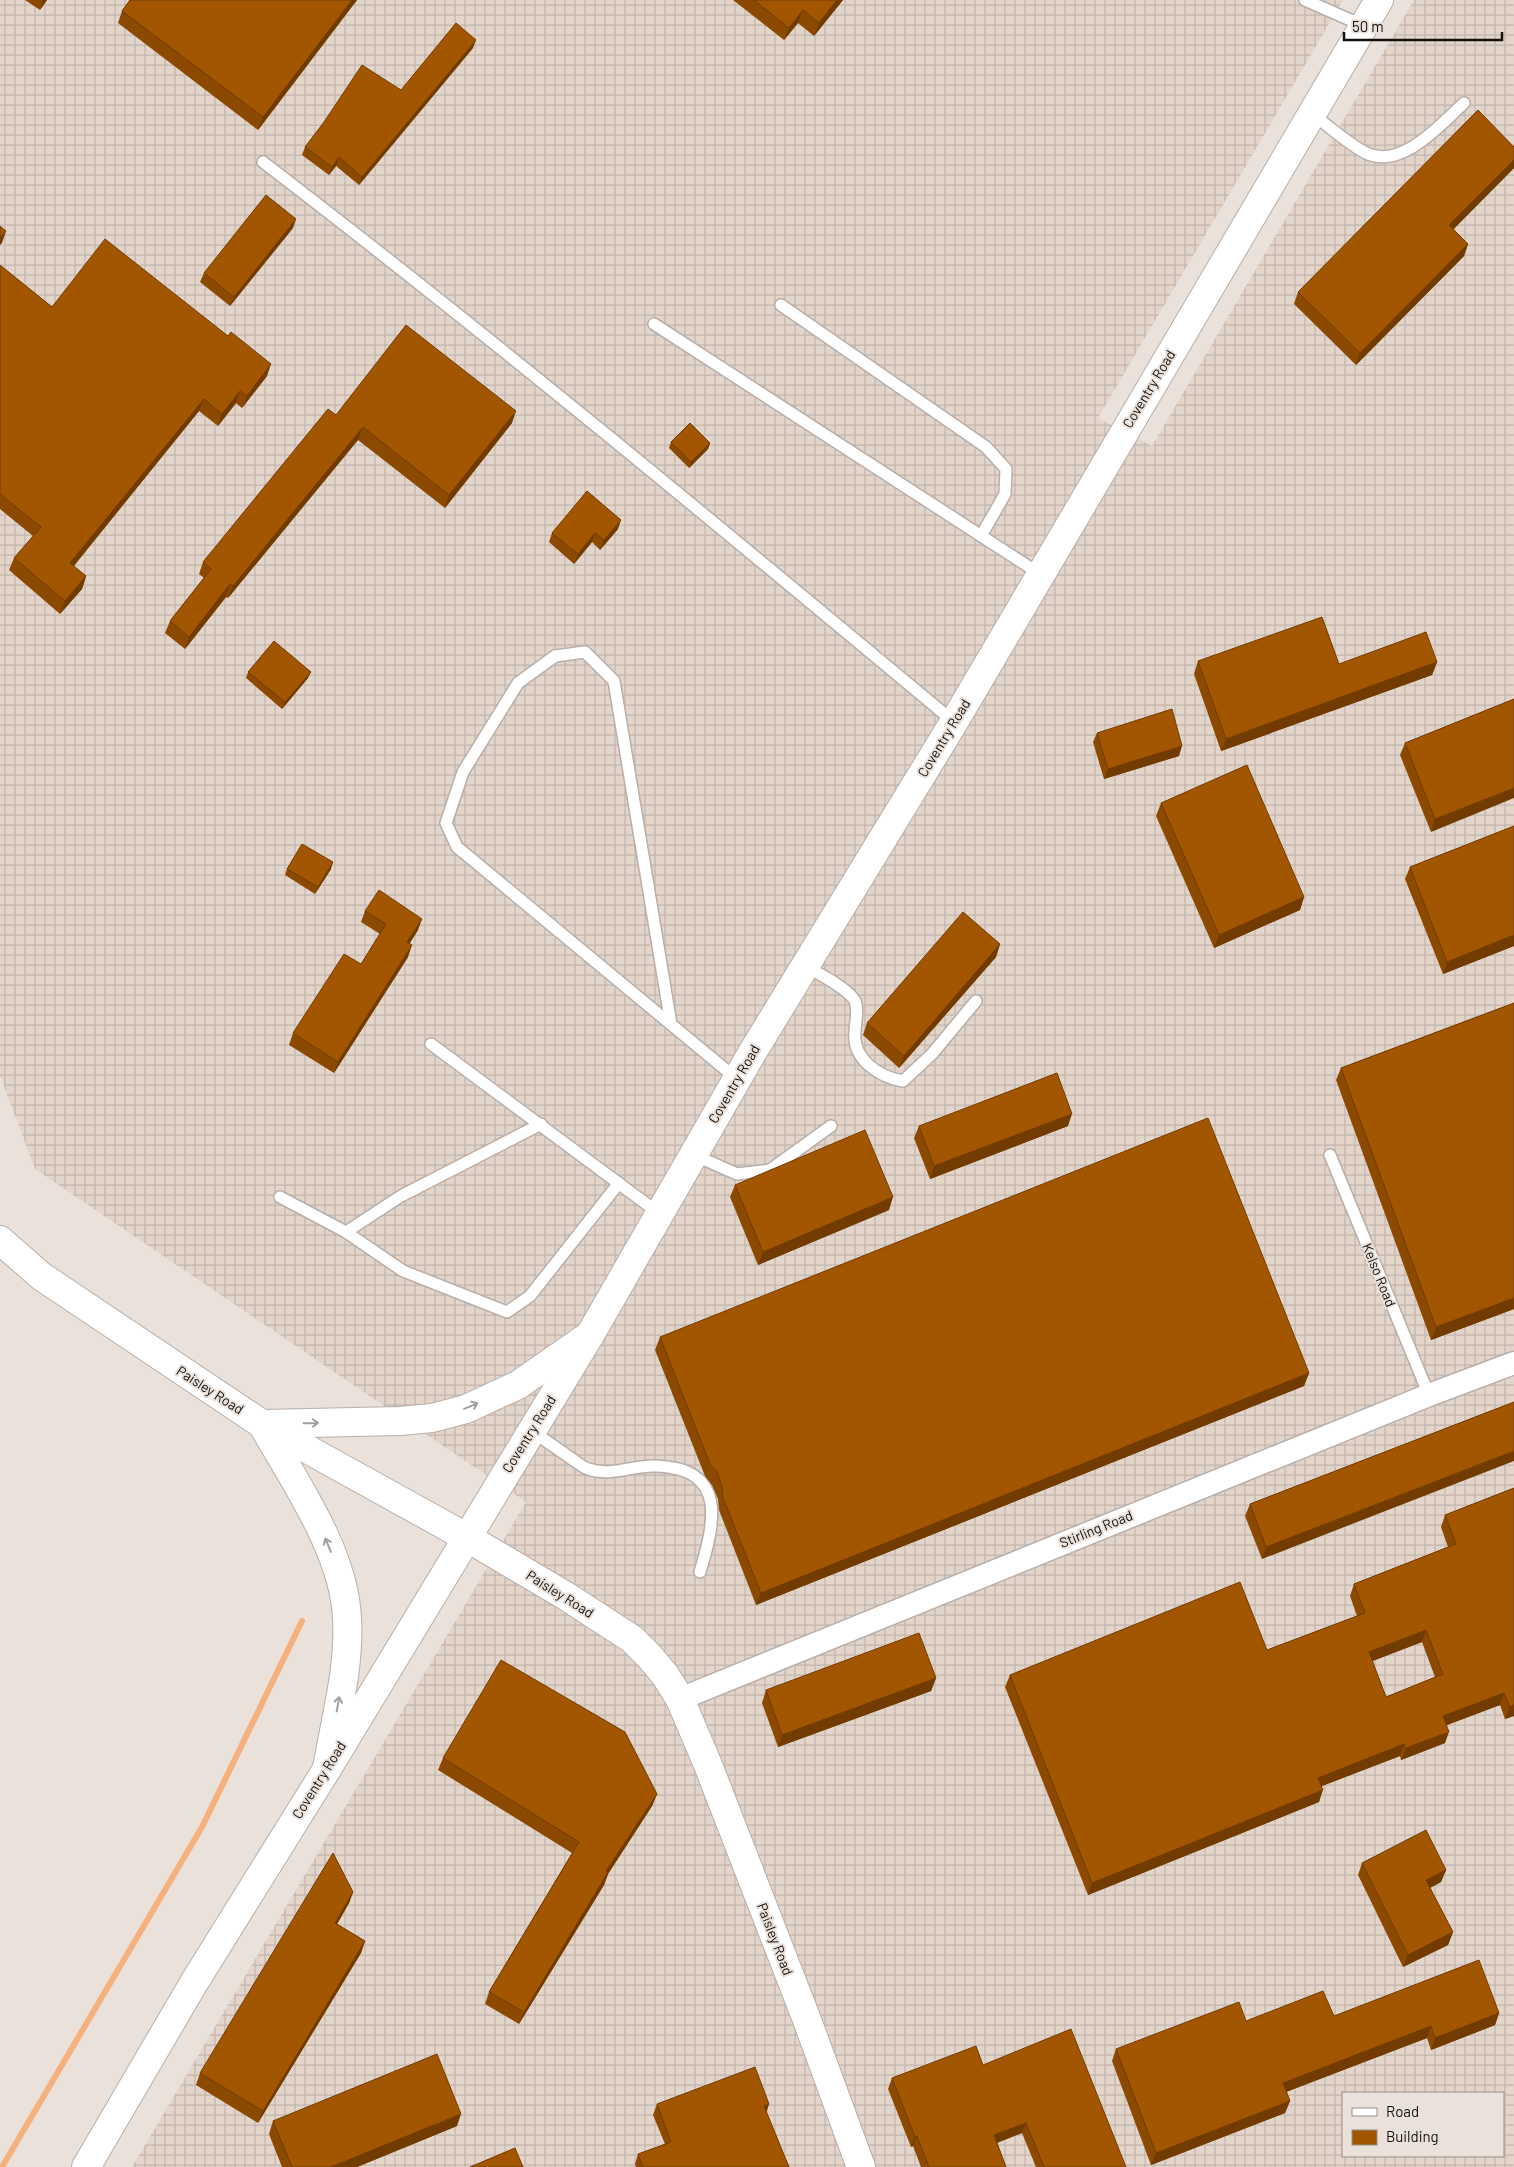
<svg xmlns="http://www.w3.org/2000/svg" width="1514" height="2167" font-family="Barlow,sans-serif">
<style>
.industrial{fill:url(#industrial-grid);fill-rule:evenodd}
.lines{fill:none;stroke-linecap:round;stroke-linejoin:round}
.stream{stroke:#f4b17e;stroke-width:6}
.service-casing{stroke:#b8afa9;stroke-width:14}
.minor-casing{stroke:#b8afa9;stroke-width:25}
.tertiary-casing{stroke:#b8afa9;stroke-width:30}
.secondary-casing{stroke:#b8afa9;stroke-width:30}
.service{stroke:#fff;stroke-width:11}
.minor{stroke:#fff;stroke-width:22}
.tertiary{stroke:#fff;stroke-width:28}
.secondary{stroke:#fff;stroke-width:28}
.wall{fill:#8c4a00;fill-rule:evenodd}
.shaded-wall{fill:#723c00}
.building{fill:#a35600;stroke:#723c00;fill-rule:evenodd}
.oneway{stroke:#a19f9f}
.labels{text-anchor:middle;stroke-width:4;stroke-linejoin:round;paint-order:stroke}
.street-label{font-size:14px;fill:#13100e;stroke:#eae1db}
</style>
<defs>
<pattern id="industrial-grid" width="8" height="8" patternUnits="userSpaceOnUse" patternTransform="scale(1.25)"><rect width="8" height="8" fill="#e4d5ca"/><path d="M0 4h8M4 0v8" fill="none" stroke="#c3b6ac"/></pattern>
</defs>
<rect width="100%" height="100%" fill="#eae1db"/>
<path class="industrial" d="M0 0H1343L1098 418 1152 446 1414 0H1514V2167H132L526 1502 35 1169 0 1076ZM1343 2093H1503V2156H1343Z"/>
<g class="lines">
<path class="stream" d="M2 2167 202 1827 302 1621"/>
<defs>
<g id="service">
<path d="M1305 0 1364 26"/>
<path d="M1312 114C1329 126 1348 144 1366 153 1401 170 1440 125 1464 103"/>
<path d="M263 162C498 342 726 532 954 722"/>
<path d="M781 305 986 447 1006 469 1005 494 981 536"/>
<path d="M654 324 1040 574"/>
<path d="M805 966C819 974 848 988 855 1001 859 1011 855 1022 855 1032 852 1059 879 1077 903 1081L932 1054 976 1001"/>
<path d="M671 1024 614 681 585 652 555 656 518 683 463 772 446 823 457 847 737 1079"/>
<path d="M431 1044 660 1214"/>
<path d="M694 1155 737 1174 770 1170 831 1126"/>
<path d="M1330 1155 1429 1395"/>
<path d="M280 1197 346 1232 401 1196 541 1124"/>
<path d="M346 1232 403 1271 507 1312 530 1296 619 1183"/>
<path d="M531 1431C545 1440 558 1449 572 1459 577 1462 582 1467 588 1469 611 1477 633 1465 655 1466 728 1468 715 1522 700 1572"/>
</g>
<path id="minor" d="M680 1699 1429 1395 1514 1363"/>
<path id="tertiary" d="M86 2167 195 1981 327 1769 590 1335 752 1053 954 722 1379 0"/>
<g id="secondary">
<path d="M0 1240 41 1276 262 1424 466 1537 566 1596 632 1639 650 1657 665 1675 680 1699 708 1765 807 2020 861 2167"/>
<path d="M262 1424C294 1481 344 1551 347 1618 350 1668 335 1720 327 1769"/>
<path d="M263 1424 400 1421 432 1418 466 1409 518 1385 590 1335"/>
</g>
</defs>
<use href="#service" class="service-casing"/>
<use href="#minor" class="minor-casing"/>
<use href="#tertiary" class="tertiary-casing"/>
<use href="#secondary" class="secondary-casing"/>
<use href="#service" class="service"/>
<use href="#minor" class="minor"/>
<use href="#tertiary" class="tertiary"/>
<use href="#secondary" class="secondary"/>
</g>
<g class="wall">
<path d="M25 0H47L40 10Z"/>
<path d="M130 0H357L258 130 118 23 122 11Z"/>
<path d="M733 0H843L814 36 798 23 784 40Z"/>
<path d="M473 48 359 185 336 166 329 175 302 155 305 147Z"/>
<path d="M1514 168 1453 229 1468 244 1464 256 1356 365 1294 304 1298 292Z"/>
<path d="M293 228 230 306 200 282 204 273Z"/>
<path d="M0 265 52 307 267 376 242 408 236 403 218 426 199 411 74 566 86 576 82 589 60 614 9 570 14 558 33 536 0 509Z"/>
<path d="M336 415 512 423 445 508 358 440 228 598 226 597 185 649 165 633 170 621 204 578 199 574 203 562Z"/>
<path d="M671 442 710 443 708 449 689 468 669 448Z"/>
<path d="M618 529 600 550 592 542 574 564 549 542 552 533Z"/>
<path d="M1198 661 1339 664 1437 662 1432 675 1221 751 1194 674Z"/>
<path d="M248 672 308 678 282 709 246 678Z"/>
<path d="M1514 699 1431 832 1400 755 1405 743Z"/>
<path d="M1097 733 1179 756 1104 779 1093 742Z"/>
<path d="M1161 803 1304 897 1300 910 1214 948 1156 816Z"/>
<path d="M1514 826V946L1443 974 1405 879 1410 867Z"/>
<path d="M287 869H331L315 894 285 875Z"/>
<path d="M365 911 418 930 409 944 408 957 334 1073 289 1045 293 1033 361 964 380 934 361 922Z"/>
<path d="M1000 944 996 957 899 1068 863 1035 867 1023Z"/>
<path d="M1514 1003V1309L1431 1340 1336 1080 1341 1068Z"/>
<path d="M919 1126H1068L930 1179 914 1138Z"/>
<path d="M735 1185 889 1210 758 1265 730 1197Z"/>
<path d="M660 1337 1309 1373 1304 1386 756 1605 719 1510 718 1499 712 1485 705 1476 655 1350Z"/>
<path d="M1514 1402 1262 1559 1245 1516 1250 1504Z"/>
<path d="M1514 1488V1716L1505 1719 1500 1705 1447 1725 1445 1743 1401 1760 1400 1756 1322 1786 1319 1802 1088 1895 1005 1687 1010 1675 1267 1650 1357 1616 1350 1596 1354 1584 1448 1547 1441 1527 1445 1515ZM1422 1642 1435 1677 1386 1697 1372 1661Z"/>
<path d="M936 1678 931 1691 778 1747 762 1703 766 1690Z"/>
<path d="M443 1758 657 1794 652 1806 608 1874 604 1885 519 2024 485 2004 489 1992 572 1853 438 1770Z"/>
<path d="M1362 1863 1446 1870 1441 1882 1430 1888 1453 1932 1448 1945 1403 1967 1358 1875Z"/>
<path d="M353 1892 349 1903 337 1924 365 1941 361 1953 258 2123 196 2085 200 2073Z"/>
<path d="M1499 2013 1495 2025 1431 2050 1427 2038 1286 2092 1290 2101 1285 2113 1151 2165 1112 2061 1116 2049 1246 2021 1334 2016Z"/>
<path d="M983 2065 1126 2167H1036L1022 2133 997 2143 1006 2167H921L913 2146 911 2147 888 2089 892 2078Z"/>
<path d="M657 2104H769L766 2112 789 2167H636L635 2164 638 2154 665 2144 653 2115Z"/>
<path d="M273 2121 457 2126 357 2167H282L269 2134Z"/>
</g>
<g class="shaded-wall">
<path d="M43 0H47L40 10Z"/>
<path d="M352 0H357L258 130 263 117Z"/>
<path d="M837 0H843L814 36 819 23Z"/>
<path d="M803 10 798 23 784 40 789 28Z"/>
<path d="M476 40 473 48 359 185 362 177Z"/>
<path d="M339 157 336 166 329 175 332 167Z"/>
<path d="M1514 160V168L1445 238 1449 225Z"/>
<path d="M296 219 293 228 230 306 234 297Z"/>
<path d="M6 231 2 243 0 245V238Z"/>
<path d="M1468 244 1464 256 1356 365 1360 353Z"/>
<path d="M271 364 267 376 242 408 247 396Z"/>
<path d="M240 391 236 403 218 426 222 414Z"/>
<path d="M204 399 199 411 66 575 70 563Z"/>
<path d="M516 411 512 423 445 508 449 495Z"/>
<path d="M363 427 358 440 228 598 233 586Z"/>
<path d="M710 443 708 449 689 468 691 462Z"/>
<path d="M621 520 618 529 600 550 604 540Z"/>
<path d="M595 533 592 542 574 564 578 554Z"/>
<path d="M86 576 82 589 60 614 65 601Z"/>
<path d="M230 584 226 597 185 649 189 637Z"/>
<path d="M1437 662 1432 675 1221 751 1226 739Z"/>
<path d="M311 672 308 678 282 709 285 702Z"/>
<path d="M1182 746 1179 756 1104 779 1108 769Z"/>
<path d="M1514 788V798L1431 832 1435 819Z"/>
<path d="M333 862 331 869 315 894 318 887Z"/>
<path d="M1304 897 1300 910 1214 948 1219 935Z"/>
<path d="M422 919 418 930 403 954 407 942Z"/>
<path d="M1514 935V946L1443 974 1447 962Z"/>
<path d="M1000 944 996 957 899 1068 904 1056Z"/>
<path d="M412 945 408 957 334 1073 338 1062Z"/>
<path d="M1072 1114 1068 1126 930 1179 934 1166Z"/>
<path d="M893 1197 889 1210 758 1265 763 1252Z"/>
<path d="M1514 1298V1309L1431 1340 1436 1327Z"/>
<path d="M1309 1373 1304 1386 756 1605 761 1593Z"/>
<path d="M1514 1451V1461L1262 1559 1266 1547Z"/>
<path d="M1426 1630 1422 1642 1365 1664 1369 1652Z"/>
<path d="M936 1678 931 1691 778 1747 782 1735Z"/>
<path d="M1504 1693 1500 1705 1439 1728 1443 1716Z"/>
<path d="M1514 1705V1716L1505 1719 1510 1707Z"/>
<path d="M1449 1732 1445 1743 1401 1760 1406 1748Z"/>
<path d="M1404 1744 1400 1756 1314 1789 1318 1778Z"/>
<path d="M1323 1790 1319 1802 1088 1895 1092 1883Z"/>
<path d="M657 1794 652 1806 608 1874 604 1885 519 2024 524 2012 606 1871Z"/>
<path d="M1446 1870 1441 1882 1422 1892 1426 1880Z"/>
<path d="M353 1892 349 1903 331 1935 335 1923Z"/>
<path d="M1453 1932 1448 1945 1403 1967 1408 1955Z"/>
<path d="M365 1941 361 1953 258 2123 263 2111Z"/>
<path d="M1499 2013 1495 2025 1431 2050 1435 2038Z"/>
<path d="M1431 2026 1427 2038 1278 2095 1283 2083Z"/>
<path d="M1290 2101 1285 2113 1151 2165 1156 2153Z"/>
<path d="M769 2104 766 2114 764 2106Z"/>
<path d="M461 2114 457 2126 357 2167H331Z"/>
<path d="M1026 2123 1022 2133 991 2145 994 2135Z"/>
<path d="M917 2136 913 2146 911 2147 915 2137Z"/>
</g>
<g class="building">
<path d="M130 0H352L263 117 122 11Z"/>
<path d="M754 0H837L819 23 803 10 789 28Z"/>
<path d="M456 23 476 40 362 177 339 157 332 167 305 147 324 122 362 65 401 90Z"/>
<path d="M1478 110 1514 147V160L1449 225 1468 244 1360 353 1298 292Z"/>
<path d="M266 195 296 219 234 297 204 273Z"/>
<path d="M0 226 6 231 0 238Z"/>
<path d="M105 239 228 336 231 332 271 364 247 396 240 391 222 414 204 399 70 563 86 576 65 601 14 558 41 527 0 494V265L52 307Z"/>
<path d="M406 325 516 411 449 495 363 427 233 586 230 584 189 637 170 621 211 569 203 562 328 409 336 415Z"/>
<path d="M690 423 710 443 691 462 671 442Z"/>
<path d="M587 491 621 520 604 540 595 533 578 554 552 533Z"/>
<path d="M1322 617 1339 664 1426 632 1437 662 1226 739 1198 661Z"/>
<path d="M274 641 311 672 285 702 248 672Z"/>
<path d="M1514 699V788L1435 819 1405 743Z"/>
<path d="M1172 709 1182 746 1108 769 1097 733Z"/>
<path d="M1247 765 1304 897 1219 935 1161 803Z"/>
<path d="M1514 826V935L1447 962 1410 867Z"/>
<path d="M302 844 333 862 318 887 287 869Z"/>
<path d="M379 890 422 919 407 942 412 945 338 1062 293 1033 344 954 361 964 386 924 365 911Z"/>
<path d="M963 912 1000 944 904 1056 867 1023Z"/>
<path d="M1514 1003V1298L1436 1327 1341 1068Z"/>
<path d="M1057 1073 1072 1114 934 1166 919 1126Z"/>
<path d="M1208 1118 1309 1373 761 1593 723 1498 722 1486 717 1472 710 1464 660 1337Z"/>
<path d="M865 1130 893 1197 763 1252 735 1185Z"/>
<path d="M1514 1402V1451L1266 1547 1250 1504Z"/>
<path d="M1514 1488V1705L1510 1707 1504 1693 1443 1716 1449 1732 1406 1748 1404 1744 1318 1778 1323 1790 1092 1883 1010 1675 1240 1582 1267 1650 1365 1613 1354 1584 1456 1544 1445 1515ZM1426 1630 1443 1674 1386 1697 1369 1652Z"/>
<path d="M919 1633 936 1678 782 1735 766 1690Z"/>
<path d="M501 1660 625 1732 657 1794 606 1871 608 1872 524 2012 489 1992 579 1842 443 1758Z"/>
<path d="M1426 1830 1446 1870 1426 1880 1453 1932 1408 1955 1362 1863Z"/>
<path d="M333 1853 353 1892 335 1923 365 1941 263 2111 200 2073Z"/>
<path d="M1479 1960 1499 2013 1435 2038 1431 2026 1283 2083 1290 2101 1156 2153 1116 2049 1239 2002 1246 2021 1323 1991 1334 2016Z"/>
<path d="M1071 2029 1126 2167H1044L1026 2123 994 2135 1006 2167H929L917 2136 915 2137 892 2078 976 2046 983 2065Z"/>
<path d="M437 2054 461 2114 331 2167H292L273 2121Z"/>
<path d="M755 2067 769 2104 764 2106 789 2167H643L638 2154 671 2142 657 2104Z"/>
<path d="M515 2148 523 2167H470Z"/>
</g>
<defs><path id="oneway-shaft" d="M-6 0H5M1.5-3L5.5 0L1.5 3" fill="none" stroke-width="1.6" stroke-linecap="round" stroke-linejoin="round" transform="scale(1.25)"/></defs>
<g class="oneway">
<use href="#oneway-shaft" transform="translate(471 1406) rotate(-23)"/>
<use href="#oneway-shaft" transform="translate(311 1423) rotate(-1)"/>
<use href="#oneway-shaft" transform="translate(328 1545) rotate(-112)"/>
<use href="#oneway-shaft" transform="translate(338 1704) rotate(-80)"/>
</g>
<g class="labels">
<g class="street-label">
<text transform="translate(1149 389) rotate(-59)" y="5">Coventry Road</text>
<text transform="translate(944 738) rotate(-59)" y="5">Coventry Road</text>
<text transform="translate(734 1084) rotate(-60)" y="5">Coventry Road</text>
<text transform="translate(1379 1275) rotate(68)" y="5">Kelso Road</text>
<text transform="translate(210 1390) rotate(33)" y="5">Paisley Road</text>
<text transform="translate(529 1434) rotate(-58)" y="5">Coventry Road</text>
<text transform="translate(1096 1529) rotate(-22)" y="5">Stirling Road</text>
<text transform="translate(560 1594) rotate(32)" y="5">Paisley Road</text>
<text transform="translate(319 1780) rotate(-58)" y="5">Coventry Road</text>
<text transform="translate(775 1939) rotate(69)" y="5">Paisley Road</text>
</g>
</g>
<rect x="1342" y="2092" width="162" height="65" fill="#eae1db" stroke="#948d89"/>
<rect x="1352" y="2108" width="25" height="8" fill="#ffffff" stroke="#948d89"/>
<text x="1386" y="2117" font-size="15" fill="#13100e">Road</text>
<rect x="1352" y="2130" width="25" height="15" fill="#a35600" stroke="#948d89"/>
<text x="1386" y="2142" font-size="15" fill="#13100e">Building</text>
<path d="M1344 32v8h158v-8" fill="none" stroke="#13100e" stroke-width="2.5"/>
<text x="1352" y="32" font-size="15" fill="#13100e" stroke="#eae1db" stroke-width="4" paint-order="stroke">50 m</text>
</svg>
